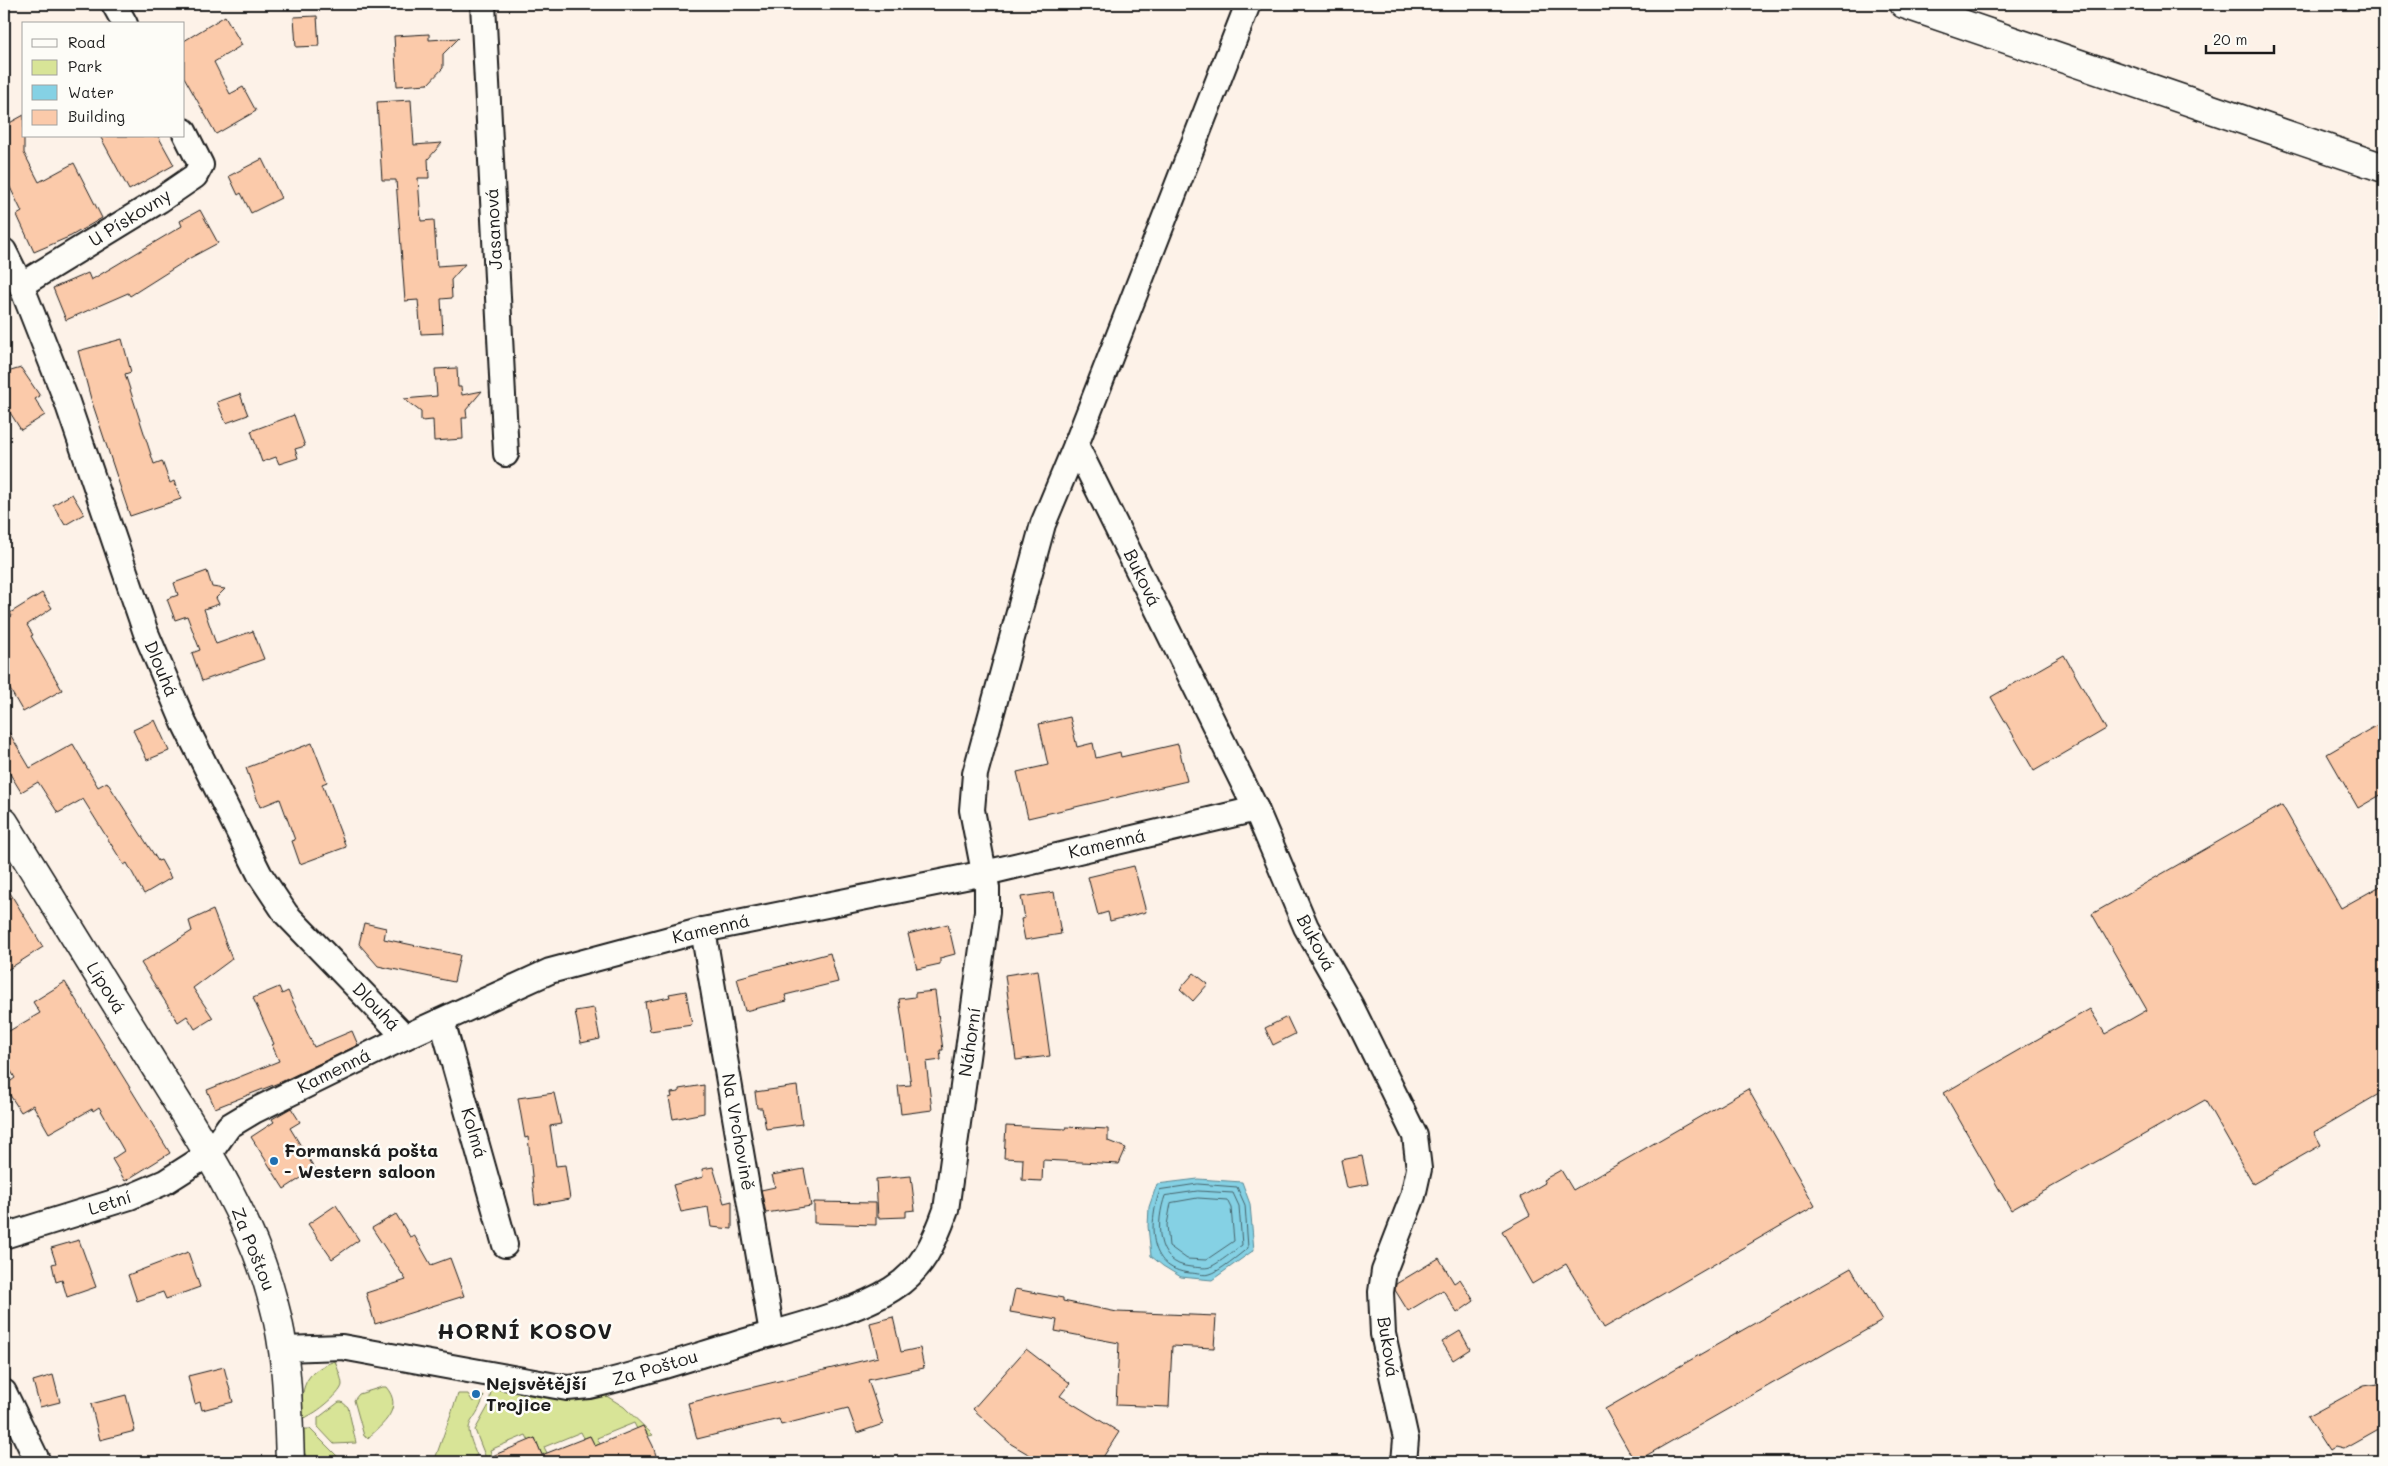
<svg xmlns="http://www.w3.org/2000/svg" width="2388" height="1466" font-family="Mali,sans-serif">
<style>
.green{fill:#d8e497;stroke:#7a805a}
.water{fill:#85d1e4;stroke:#5b8994}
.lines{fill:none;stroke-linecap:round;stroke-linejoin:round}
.shore{stroke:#46646c;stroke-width:1}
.building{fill:#fbcaaa;stroke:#1c1c1c}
.minor-casing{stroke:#1c1c1c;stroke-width:28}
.tertiary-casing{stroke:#1c1c1c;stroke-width:31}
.minor{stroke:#fdfcf7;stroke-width:24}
.tertiary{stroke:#fdfcf7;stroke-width:28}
.poi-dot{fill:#1f6fb2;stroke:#fdfcf7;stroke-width:2}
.labels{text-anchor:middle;stroke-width:5;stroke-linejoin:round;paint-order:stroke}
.street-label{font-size:18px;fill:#1c1c1c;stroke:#fdfcf7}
.poi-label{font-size:18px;font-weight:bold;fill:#1c1c1c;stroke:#fdfcf7;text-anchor:start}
.district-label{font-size:22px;font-weight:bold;letter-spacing:1px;fill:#1c1c1c;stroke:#fdfcf7}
</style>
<rect width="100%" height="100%" fill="#fdf2e8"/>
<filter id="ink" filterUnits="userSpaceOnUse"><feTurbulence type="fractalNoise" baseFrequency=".02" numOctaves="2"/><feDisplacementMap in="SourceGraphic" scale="10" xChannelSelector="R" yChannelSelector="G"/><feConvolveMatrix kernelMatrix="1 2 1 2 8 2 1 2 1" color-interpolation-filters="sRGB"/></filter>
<g filter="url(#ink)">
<g class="green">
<path d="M335 1361C337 1368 342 1378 342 1385 341 1394 311 1418 302 1418 301 1388 303 1372 335 1361Z"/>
<path d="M492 1384 605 1395 624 1407 653 1435 649 1436 643 1427 637 1429 634 1423 597 1438 600 1444 595 1446 590 1436 584 1438 581 1432 544 1447 547 1453 542 1455 535 1438 529 1441 526 1435 490 1450 492 1456 486 1458 475 1430 489 1405Z"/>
<path d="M382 1387H386C404 1408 383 1424 368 1438L364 1436 354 1400 359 1394Z"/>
<path d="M458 1394H468L473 1402 484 1396C474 1429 460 1416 477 1455L468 1462H434Z"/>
<path d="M339 1402H342L348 1407 356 1443 334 1444 318 1427V1418Z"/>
<path d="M302 1429H310L337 1456 338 1462H309L303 1450Z"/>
</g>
<path class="water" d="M1198 1179 1242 1182 1250 1204 1254 1250 1212 1280 1181 1277 1163 1266 1151 1256 1148 1226 1149 1207 1157 1184Z"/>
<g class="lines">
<g class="shore">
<path d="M1198 1184 1237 1187 1245 1205 1248 1248C1240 1254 1219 1272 1210 1274 1204 1276 1196 1273 1190 1273 1146 1269 1149 1221 1160 1190Z"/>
<path d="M1198 1191 1233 1193 1239 1206 1242 1245C1232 1252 1221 1262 1210 1267 1205 1269 1196 1267 1191 1267 1154 1264 1156 1221 1165 1196Z"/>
<path d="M1198 1198 1227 1200 1231 1208 1234 1241 1206 1260 1187 1259 1169 1246 1167 1225 1171 1203Z"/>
</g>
</g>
<g class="building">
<path d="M225 16 242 45 214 62 230 94 243 87 256 111 216 134 184 77V41Z"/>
<path d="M317 16 319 46 296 47 294 17Z"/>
<path d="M429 34V40L459 38 443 54V68L428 84 397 86 394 36Z"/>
<path d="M411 100 414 145 442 143 428 159 429 178H418L421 221 434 220 437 266 465 264 451 280 452 298 441 299 443 333 421 334 418 300 405 301 396 180H382L377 102Z"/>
<path d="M24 115V153L39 182 74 163 102 218 71 236 34 252 17 215 22 212 4 175V126Z"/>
<path d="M100 136H158L174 165 129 190Z"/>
<path d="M262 159 281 198 251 213 241 193 238 195 229 176Z"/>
<path d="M200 210 218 243 190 258 130 296 128 293 66 320 53 288 88 273 91 280 182 226 180 221Z"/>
<path d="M122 339 131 372 125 374 154 464 162 461 170 483 174 481 181 499 130 516 91 399 78 351Z"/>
<path d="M21 368 40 396 35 399 45 415 21 430 4 403V373Z"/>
<path d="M457 368 458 387H461L462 395 482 391 466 410 467 418H462L463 439 434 441 433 420 421 421V412L404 399 437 396 435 369Z"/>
<path d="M240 394 248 415 226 423 217 402Z"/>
<path d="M294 415 305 446 295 449 298 458 279 464 276 457 262 462 251 431Z"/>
<path d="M72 494 84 514 65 525 53 505Z"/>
<path d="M207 571 212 587 225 589 216 598 219 604 204 609 216 644 253 631 264 659 202 681 192 653 200 650 187 616 175 620 167 599 178 595 174 583Z"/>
<path d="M42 593 52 608 27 625 33 635 31 636 62 690 23 712 4 679V621L12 616 10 613Z"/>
<path d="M2064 655 2106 729 2034 771 1991 697Z"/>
<path d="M1070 717 1077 747 1093 743 1096 758 1120 752 1121 757 1178 744 1187 781 1028 818 1017 772 1048 765 1039 724Z"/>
<path d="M155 720 169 751 147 760 133 730Z"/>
<path d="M2384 721V793L2358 808 2327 754Z"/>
<path d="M4 724 30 768 73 744 98 787 107 782 158 861 161 860 171 878 144 894 127 863 124 865 83 799 58 813 38 782 21 792 4 764Z"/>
<path d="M312 743 327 782 322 784 346 847 300 864 292 841 295 840 280 799 260 807 246 768Z"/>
<path d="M2282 805 2341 908 2384 884V1091L2314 1132 2321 1145 2253 1184 2205 1100 2011 1210 1944 1093 2090 1009 2105 1034 2147 1010 2092 914Z"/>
<path d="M1134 866 1146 912 1110 921 1108 912 1098 915 1088 877Z"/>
<path d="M4 883 43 947 4 972Z"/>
<path d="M1054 892 1061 934 1025 940 1021 919 1025 918 1021 897Z"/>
<path d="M213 910 232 959 193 988 213 1018 195 1029 187 1016 178 1022 141 963 192 931 189 921Z"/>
<path d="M364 923 386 928 384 939 460 955 454 982 378 966 359 944Z"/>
<path d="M948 924 955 954 940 958V964L917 969 908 934Z"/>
<path d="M830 953 838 982 785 995 787 1001 745 1011 737 978Z"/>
<path d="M1038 970 1050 1056 1016 1060 1005 975Z"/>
<path d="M1194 973 1208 984 1193 1001 1180 989Z"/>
<path d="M65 982 170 1153 125 1181 112 1159 124 1151 99 1107 93 1111 92 1109 49 1133 33 1105 21 1112 4 1086 15 1078 4 1059V1034L40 1013 33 1002Z"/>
<path d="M279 987 282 994 288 991 314 1047 352 1031 358 1045 281 1082 215 1108 207 1090 279 1061 272 1045 274 1044 253 998Z"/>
<path d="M686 991 692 1025 650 1031 645 1002 670 997 669 994Z"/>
<path d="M935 991 943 1050H940L941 1060 926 1062 932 1110 901 1114 898 1086 911 1085 899 999 915 997V993Z"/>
<path d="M594 1008 600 1039 581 1043 575 1011Z"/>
<path d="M1287 1017 1295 1034 1273 1045 1265 1028Z"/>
<path d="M704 1085V1113L673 1119 669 1098 672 1097 671 1093 679 1092V1089Z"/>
<path d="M797 1086 802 1124 766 1129 762 1108H757L755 1092Z"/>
<path d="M1748 1089 1815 1206 1604 1328 1566 1264 1532 1284 1502 1231 1530 1215 1521 1197 1545 1183 1543 1180 1561 1170 1573 1190Z"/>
<path d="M554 1093 561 1124 550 1126 556 1166 565 1165 570 1199 535 1205 528 1137 525 1138 518 1098Z"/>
<path d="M291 1108 300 1122 290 1128 315 1169 284 1189 251 1137 274 1122 272 1119Z"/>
<path d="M1006 1126 1066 1129V1127L1108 1129V1141L1126 1148 1119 1164 1043 1160 1042 1181 1022 1180 1023 1159 1004 1158Z"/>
<path d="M1362 1156 1368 1184 1347 1188 1341 1160Z"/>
<path d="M713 1167 724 1203 732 1201V1229L711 1227 708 1207 681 1212 673 1185 703 1177 702 1169Z"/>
<path d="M804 1169 811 1206 766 1213 761 1190 775 1187 772 1175Z"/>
<path d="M911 1176 915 1210 906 1211V1217L878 1218 876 1179Z"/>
<path d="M814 1202 876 1203V1225L814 1223Z"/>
<path d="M336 1205 359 1240 332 1259 308 1224Z"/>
<path d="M396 1214 410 1237 414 1235 431 1265 450 1258 464 1296 375 1324 366 1293 406 1280 372 1228Z"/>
<path d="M79 1240 96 1287 67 1297 62 1280 56 1282 52 1264 56 1263 51 1248Z"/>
<path d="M188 1252 200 1287 166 1299 163 1292 137 1301 128 1275Z"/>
<path d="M1439 1258 1454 1283 1460 1279 1474 1301 1457 1313 1443 1290 1408 1311 1395 1290 1396 1284Z"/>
<path d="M1851 1268 1882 1321 1635 1462 1605 1409Z"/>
<path d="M1015 1289 1063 1298V1301L1117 1312 1216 1316 1214 1348 1172 1346 1169 1407 1116 1405 1119 1343 1055 1331 1057 1320 1010 1312Z"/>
<path d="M893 1317 901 1352 920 1348 924 1368 868 1380 883 1424 857 1433 848 1408 781 1425 779 1419 697 1439 688 1403 878 1357 870 1323Z"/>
<path d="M1460 1331 1470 1349 1453 1360 1442 1342Z"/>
<path d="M1026 1349 1070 1383 1060 1396 1119 1432 1100 1462H1042L1011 1444 973 1409Z"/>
<path d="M224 1367 233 1402 202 1410 200 1402 195 1404 188 1376Z"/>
<path d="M53 1375 60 1402 40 1407 33 1381Z"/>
<path d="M2384 1383V1426L2343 1449 2335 1447 2329 1451 2307 1417 2364 1386Z"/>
<path d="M126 1395 135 1431 100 1440 91 1404Z"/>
<path d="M643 1426 653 1446 658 1462H478L535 1438 542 1455 590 1436 595 1446Z"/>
</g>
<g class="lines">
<defs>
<g id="minor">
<path d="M114 4 125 24"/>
<path d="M483 4 506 454"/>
<path d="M4 251 21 285 67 402 146 633 184 723 260 875 286 914 405 1037"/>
<path d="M21 285 160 200 195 176 201 165 184 131"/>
<path d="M1076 445 1256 809 1306 927 1351 1006 1415 1136 1419 1169 1413 1196 1384 1271 1381 1292 1383 1334 1406 1439 1404 1462"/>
<path d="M703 930 772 1333"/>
<path d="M442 1021 505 1245"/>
<path d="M4 1236 130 1197 165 1182 209 1154 229 1126 254 1111 405 1037 550 971 703 930 985 873 1256 809"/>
<path d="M284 1349 342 1347 567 1388 589 1386C644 1374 698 1355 753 1339 794 1327 856 1312 892 1289 922 1271 935 1241 946 1210L987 912V888L972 810 975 774 1043 524 1076 445 1248 4"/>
<path d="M4 1392 38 1462"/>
</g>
<g id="tertiary">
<path d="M1904 4 2384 168"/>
<path d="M4 822C53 901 102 981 151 1060 198 1136 250 1213 273 1301 288 1354 288 1408 290 1462"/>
</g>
</defs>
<use href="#minor" class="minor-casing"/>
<use href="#tertiary" class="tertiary-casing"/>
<use href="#minor" class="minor"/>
<use href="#tertiary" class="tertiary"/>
</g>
</g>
<g class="poi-dot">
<circle cx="274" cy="1161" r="5"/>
<circle cx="476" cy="1394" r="5"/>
</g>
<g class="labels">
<g class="street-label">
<text transform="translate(130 218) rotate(-32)" y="6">U Pískovny</text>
<text transform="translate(494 229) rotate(-93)" y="6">Jasanová</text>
<text transform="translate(1142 578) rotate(64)" y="6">Buková</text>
<text transform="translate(161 669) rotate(67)" y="6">Dlouhá</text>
<text transform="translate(1107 844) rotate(-13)" y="6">Kamenná</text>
<text transform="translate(711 929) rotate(-13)" y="6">Kamenná</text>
<text transform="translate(1316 943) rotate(62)" y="6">Buková</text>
<text transform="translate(106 988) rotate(58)" y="6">Lípová</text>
<text transform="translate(376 1007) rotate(46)" y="6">Dlouhá</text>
<text transform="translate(970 1042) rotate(-82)" y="6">Náhorní</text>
<text transform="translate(334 1071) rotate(-26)" y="6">Kamenná</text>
<text transform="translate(738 1132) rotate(80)" y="6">Na Vrchovině</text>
<text transform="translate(474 1133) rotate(74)" y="6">Kolmá</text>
<text transform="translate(110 1203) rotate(-18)" y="6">Letní</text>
<text transform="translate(253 1249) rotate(68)" y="6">Za Poštou</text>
<text transform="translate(1388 1347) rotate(81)" y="6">Buková</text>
<text transform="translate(655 1368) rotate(-16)" y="6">Za Poštou</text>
</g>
<g class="poi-label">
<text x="284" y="1157">Formanská pošta<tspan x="284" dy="21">- Western saloon</tspan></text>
<text x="486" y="1390">Nejsvětější<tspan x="486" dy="21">Trojice</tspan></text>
</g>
<g class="district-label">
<text x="525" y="1339">HORNÍ KOSOV</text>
</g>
</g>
<rect width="2388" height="1466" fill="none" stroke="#fdfcf7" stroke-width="20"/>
<rect x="10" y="10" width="2368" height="1446" fill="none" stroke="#1c1c1c" stroke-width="2" filter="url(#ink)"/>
<rect x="22" y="22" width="162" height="115" fill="#fdfcf7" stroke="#a3a29f"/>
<rect x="32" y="39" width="25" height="8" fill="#fdfcf7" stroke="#a3a29f"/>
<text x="68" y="48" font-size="15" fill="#1c1c1c">Road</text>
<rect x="32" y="60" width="25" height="15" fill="#d8e497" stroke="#a3a29f"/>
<text x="68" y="72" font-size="15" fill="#1c1c1c">Park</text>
<rect x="32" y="85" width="25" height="15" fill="#85d1e4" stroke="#a3a29f"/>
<text x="68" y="98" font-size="15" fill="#1c1c1c">Water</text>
<rect x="32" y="110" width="25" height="15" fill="#fbcaaa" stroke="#a3a29f"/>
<text x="68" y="122" font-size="15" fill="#1c1c1c">Building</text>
<path d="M2206 45v8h68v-8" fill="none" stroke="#1c1c1c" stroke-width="2.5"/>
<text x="2213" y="45" font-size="15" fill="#1c1c1c" stroke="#fdfcf7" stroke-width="4" paint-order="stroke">20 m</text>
</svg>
